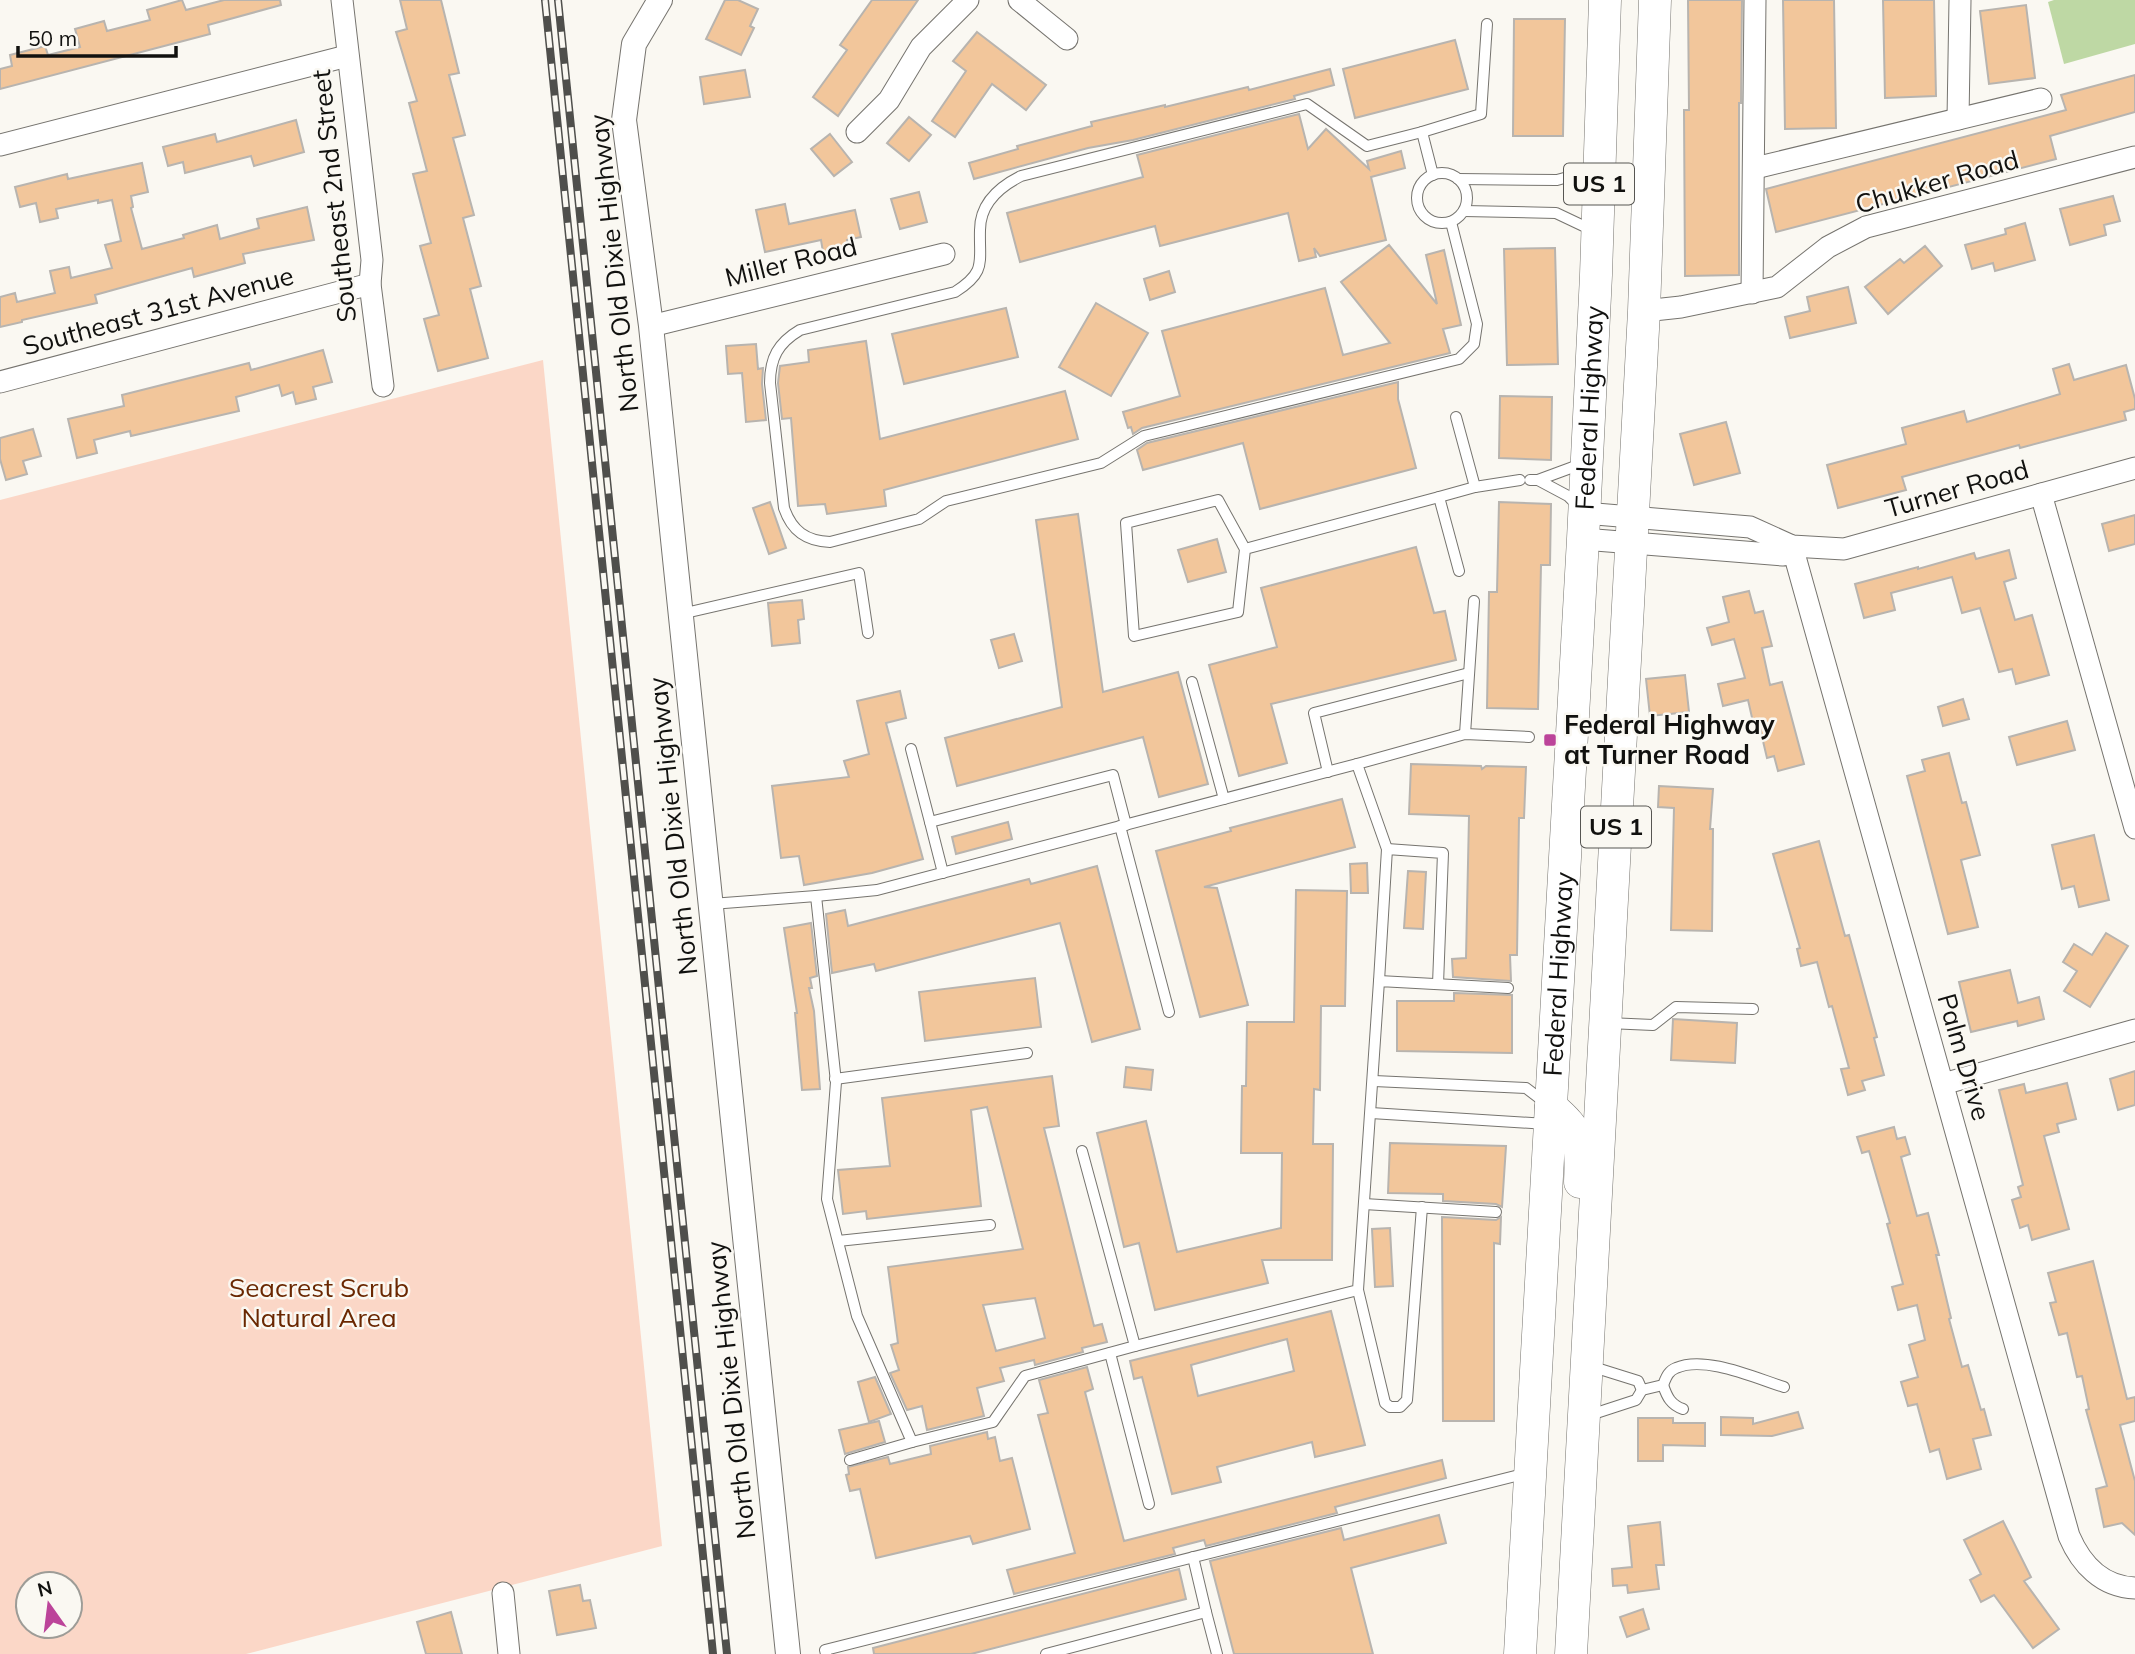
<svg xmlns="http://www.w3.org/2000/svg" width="2135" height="1654" font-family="Mulish,sans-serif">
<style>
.green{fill:#fbd7c7;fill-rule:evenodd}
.water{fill:#bed8a4}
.building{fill:#f2c69b;stroke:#b8b4af;stroke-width:2;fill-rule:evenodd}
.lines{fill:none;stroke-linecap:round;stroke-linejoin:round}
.service-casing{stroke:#76746f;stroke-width:12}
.minor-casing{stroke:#76746f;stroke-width:23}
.tertiary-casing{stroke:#76746f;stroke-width:26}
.primary-casing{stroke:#76746f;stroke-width:33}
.service{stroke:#fff;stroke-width:10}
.minor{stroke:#fff;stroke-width:21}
.tertiary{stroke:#fff;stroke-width:24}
.primary{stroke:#fff;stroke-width:32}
.rail-casing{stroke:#4f4f4c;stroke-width:8}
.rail{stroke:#faf8f2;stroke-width:5;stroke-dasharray:16;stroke-linecap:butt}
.poi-dot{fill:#bc449a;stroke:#faf8f2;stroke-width:2.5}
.labels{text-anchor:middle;stroke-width:5;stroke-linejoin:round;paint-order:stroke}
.shield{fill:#faf8f2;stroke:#575653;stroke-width:2}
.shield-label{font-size:24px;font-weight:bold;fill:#11110f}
.street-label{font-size:26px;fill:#11110f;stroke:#faf8f2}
.poi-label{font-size:26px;font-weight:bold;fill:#11110f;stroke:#faf8f2;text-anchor:start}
.park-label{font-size:26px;fill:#6a2701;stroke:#faf8f2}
</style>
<rect width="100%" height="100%" fill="#faf8f2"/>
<path class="green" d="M543 360 662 1546 246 1654H0V500ZM28 1584H70V1626H28Z"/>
<path class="water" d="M2054 0H2135V44L2064 64 2048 2Z"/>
<g class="building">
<path d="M182 0 186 10 224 0H280L281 5 208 25 210 34 0 89V69L12 66 10 55 45 46 48 55 80 47 75 29 104 21 107 31 150 20 147 10Z"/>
<path d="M400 0H441L459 73 449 75 465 135 453 138 474 215 463 218 481 286 470 289 488 358 438 371 424 319 439 315 420 246 431 243 413 174 427 171 409 103 417 101 396 32 407 29Z"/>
<path d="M725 0H738L758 9 750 26 754 28 741 55 706 39Z"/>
<path d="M872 0H918L838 116 813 97 847 50 840 45Z"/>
<path d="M1688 0H1742L1741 103H1739V275L1685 276 1684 110H1689Z"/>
<path d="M1783 0H1834L1836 128 1785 129Z"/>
<path d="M1883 0H1934L1936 96 1885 98Z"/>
<path d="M2026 5 2035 78 1989 84 1980 11Z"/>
<path d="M1514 19H1565L1563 136H1513Z"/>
<path d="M977 32 1046 85 1026 110 992 84 955 137 932 121 966 71 953 61Z"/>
<path d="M1455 40 1468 89 1355 118 1343 69Z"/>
<path d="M1330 69 1334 85 1294 96 1295 99 1133 140 1088 148 974 179 969 163 1018 149 1017 146 1092 126 1091 122 1165 105V107L1248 87 1249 90Z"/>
<path d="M745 70 750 97 704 104 700 77Z"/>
<path d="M2135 75V112L2050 136 2056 159 1776 232 1766 189 2066 110 2061 95Z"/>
<path d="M1299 114 1308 149 1326 129 1369 169 1367 161 1401 151 1405 168 1371 177 1386 240 1320 256 1314 248 1316 257 1299 261 1288 213 1160 246 1155 226 1020 262 1007 213 1143 177 1137 155Z"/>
<path d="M909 117 931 135 909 161 887 143Z"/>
<path d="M296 120 304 152 254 166 251 156 185 173 183 162 168 166 163 147 215 134 217 142Z"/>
<path d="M830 134 852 162 834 176 811 149Z"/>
<path d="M142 163 148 192 131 196 133 207 131 208 142 249 184 238 183 235 217 225 220 239 259 228 257 219 307 207 314 240 243 254 245 263 194 277 192 268 95 295 97 303 22 320V322L0 327V297L15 293 17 302 55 293 50 271 69 267 71 278 112 268 105 245 121 241 112 200 98 203V200L56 209 58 218 40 222 36 203 20 207 15 187 67 174 68 179Z"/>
<path d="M919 192 927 222 900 229 891 199Z"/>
<path d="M2113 196 2120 221 2104 225 2106 235 2070 245 2060 209Z"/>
<path d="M785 204 789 224 855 210 861 237 847 240 848 246 823 252 821 240 765 252 756 210Z"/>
<path d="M2025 223 2035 260 1995 271 1993 263 1972 269 1965 245 2006 234 2005 229Z"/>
<path d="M1389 245 1437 304 1426 255 1444 250 1461 325 1443 329 1450 353 1142 428 1133 434 1131 427 1128 428 1123 412 1180 396 1162 331 1325 288 1343 355 1390 343 1341 282Z"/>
<path d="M1925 246 1942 266 1888 314 1865 287 1900 259 1904 263Z"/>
<path d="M1555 248 1558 364 1507 365 1504 249Z"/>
<path d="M1169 271 1175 292 1150 300 1144 279Z"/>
<path d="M1848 287 1856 323 1790 338 1785 317 1810 311 1807 297Z"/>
<path d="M1096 303 1148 333 1111 396 1059 367Z"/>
<path d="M1006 308 1018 357 904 384 892 334Z"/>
<path d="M866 341 880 439 1065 391 1078 439 884 490 886 506 827 514 825 504 798 506 791 418 782 419 778 383 780 366 809 362 808 350Z"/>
<path d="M756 344 758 369 763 368 762 384 766 420 746 422 742 373 728 374 726 346Z"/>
<path d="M323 350 332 382 313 387 316 399 296 404 293 392 282 396 279 385 236 397 239 411 131 436 130 431 94 440 97 453 77 458 68 419 124 406 122 395 249 363 251 370Z"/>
<path d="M2069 364 2074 380 2126 365 2135 399V409L2124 412 2126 420 2020 448 2019 445 1902 477 1906 490 1838 508 1827 465 1906 444 1902 428 1964 411 1967 422 2060 394 2053 369Z"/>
<path d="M1398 382V399L1416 468 1260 509 1243 443 1143 470 1137 450 1147 443Z"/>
<path d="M1500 396 1552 397 1551 460 1499 458Z"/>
<path d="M1726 422 1740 473 1694 485 1680 434Z"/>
<path d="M33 429 41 456 23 461 27 474 6 480 0 459V438Z"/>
<path d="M770 502 786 548 769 554 753 508Z"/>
<path d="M1499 502 1551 504 1550 565H1541L1538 709 1487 708 1489 592H1497Z"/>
<path d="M1078 514 1103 692 1178 672 1208 784 1159 797 1143 737 957 786 945 738 1062 707 1036 520Z"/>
<path d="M2135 515V544L2109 551 2102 524Z"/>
<path d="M1217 539 1226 572 1188 582 1178 550Z"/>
<path d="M1416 547 1434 613 1445 611 1456 660 1271 704 1287 763 1239 776 1209 665 1277 647 1261 588Z"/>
<path d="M2009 550 2016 578 2004 582 2015 620 2032 615 2049 675 2016 684 2012 669 1999 672 1980 608 1962 613 1952 577 1891 593 1895 610 1864 618 1855 584 1918 567V569L1974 553 1976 559Z"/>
<path d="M1749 591 1755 613 1763 611 1772 646 1762 648 1770 685 1782 682 1804 764 1778 771 1774 756 1767 758 1758 720 1753 722 1748 700 1723 706 1718 684 1745 678 1734 639 1712 645 1707 628 1729 622 1723 597Z"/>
<path d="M802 600 804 619 798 620 800 643 772 646 768 603Z"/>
<path d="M1014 634 1022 661 999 668 991 640Z"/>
<path d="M1685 675 1689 712 1650 716 1646 679Z"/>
<path d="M900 691 906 718 886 723 923 859 872 873 804 885 799 856 781 858 772 786 849 777 844 761 869 754 857 701Z"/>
<path d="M1963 699 1969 719 1943 726 1938 707Z"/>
<path d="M2067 721 2075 750 2017 765 2009 737Z"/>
<path d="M1949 753 1962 803 1966 802 1980 855 1961 860 1978 927 1948 934 1907 776 1925 771 1922 760Z"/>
<path d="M1411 764 1481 766 1482 769 1486 766 1526 767 1524 818H1519L1517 955H1510L1511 981 1453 977 1452 959 1466 958 1469 816 1409 814Z"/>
<path d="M1659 786 1713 789 1710 829H1713L1712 931 1671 930 1674 808 1658 807Z"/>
<path d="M1342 799 1355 847 1204 887 1217 888 1248 1005 1200 1017 1156 851 1231 831 1230 828Z"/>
<path d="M1008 822 1012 839 956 854 952 837Z"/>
<path d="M2094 835 2109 900 2079 907 2074 886 2062 889 2052 845Z"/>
<path d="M1819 841 1845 936 1849 935 1877 1037 1874 1038 1884 1075 1862 1081 1865 1090 1848 1095 1841 1069 1849 1068 1832 1006 1829 1007 1817 962 1801 966 1797 949 1800 948 1773 854Z"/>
<path d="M1367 863 1368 893H1351L1350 864Z"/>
<path d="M1097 866 1140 1029 1092 1042 1060 923 876 971 874 964 832 973 826 914 845 910 848 926 1029 879 1031 884Z"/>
<path d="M1408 871 1426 872 1423 929 1404 928Z"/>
<path d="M1296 890 1347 891 1345 1006H1321L1320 1090 1314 1089 1313 1144H1333L1332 1260H1262L1268 1283 1155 1310 1139 1243 1124 1247 1097 1133 1146 1121 1177 1252 1281 1228 1282 1153H1241L1242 1086H1246L1247 1022H1294Z"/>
<path d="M811 923 817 976 810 978 812 988H809L814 1011 820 1089 802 1090 795 1013H797L784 928Z"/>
<path d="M2106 933 2128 946 2090 1007 2064 991 2077 971 2063 962 2074 944 2092 955Z"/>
<path d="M2010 970 2018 1003 2039 997 2044 1019 2018 1026 2017 1021 1971 1032 1959 982Z"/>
<path d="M1035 978 1041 1027 925 1041 919 992Z"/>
<path d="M1454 993 1512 995V1053L1397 1051V1001H1454Z"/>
<path d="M1673 1019 1737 1023 1735 1063 1671 1060Z"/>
<path d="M1126 1067 1153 1070 1151 1090 1124 1087Z"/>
<path d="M2135 1071V1105L2118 1110 2110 1079Z"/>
<path d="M1052 1076 1059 1126 1044 1128 1094 1326 1102 1324 1107 1342 1082 1348 1083 1352 1035 1365 1034 1360 1000 1368 1004 1381 977 1388 984 1416 927 1430 922 1406 907 1410 890 1373 899 1370 891 1345 898 1343 888 1267 1023 1249 987 1107 971 1110 981 1206 867 1219 866 1211 843 1214 838 1170 890 1166 882 1098ZM1035 1298 1045 1338 996 1351 983 1305Z"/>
<path d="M2067 1083 2076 1119 2057 1124 2059 1132 2044 1136 2069 1229 2032 1240 2028 1225 2020 1228 2012 1200 2021 1197 2018 1187 2023 1185 1999 1090 2024 1084 2026 1093Z"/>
<path d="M1894 1127 1897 1139 1905 1137 1910 1154 1901 1157 1917 1216 1928 1213 1939 1255H1936L1951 1318 1949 1319 1962 1367 1968 1365 1981 1410 1984 1409 1991 1435 1973 1439 1981 1469 1947 1479 1939 1449 1930 1452 1917 1404 1908 1406 1901 1382 1918 1377 1909 1345 1925 1340 1917 1305 1898 1310 1892 1287 1903 1284 1887 1224 1890 1223 1869 1151 1862 1153 1857 1137Z"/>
<path d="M1390 1143 1506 1146 1502 1207 1496 1204 1443 1201V1194L1388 1193Z"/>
<path d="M1442 1217 1496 1220 1501 1217 1500 1244 1494 1243V1421H1443Z"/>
<path d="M1390 1228 1393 1286 1375 1287 1372 1229Z"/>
<path d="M2093 1261 2127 1399 2135 1397V1421L2120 1425 2135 1481V1535L2122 1523 2104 1527 2096 1489 2107 1486 2086 1410 2089 1409 2082 1376 2077 1377 2067 1333 2059 1335 2050 1303 2056 1302 2048 1273Z"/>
<path d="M1331 1311 1365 1445 1315 1457 1312 1442 1217 1467 1221 1482 1172 1494 1142 1377 1134 1379 1130 1361ZM1287 1339 1294 1371 1198 1396 1191 1365Z"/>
<path d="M1087 1367 1093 1389 1085 1392 1124 1541 1442 1460 1446 1478 1335 1507 1337 1513 1206 1546 1204 1540 1173 1548 1175 1554 1014 1594 1007 1570 1075 1553 1038 1415 1048 1413 1039 1380Z"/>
<path d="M875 1377 891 1414 869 1422 858 1382Z"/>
<path d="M1798 1412 1803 1428 1772 1436 1721 1435V1417L1753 1418V1424Z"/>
<path d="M1638 1418H1673V1423H1705V1446L1663 1445V1461H1638Z"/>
<path d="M879 1421 885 1442 845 1454 839 1430Z"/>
<path d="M987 1432 988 1439 995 1437 1000 1461 1012 1458 1030 1529 973 1544 970 1536 876 1558 860 1489 850 1491 846 1475 849 1474 848 1467 888 1457 890 1464 931 1454 930 1446Z"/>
<path d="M1439 1515 1446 1543 1351 1568 1373 1654H1234L1210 1561 1341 1528 1344 1540Z"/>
<path d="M2003 1521 2031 1577 2024 1581 2059 1629 2033 1648 1994 1595 1981 1602 1970 1580 1981 1574 1964 1540Z"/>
<path d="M1660 1522 1664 1565H1656L1659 1589 1628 1593 1627 1585 1613 1586 1612 1569 1632 1567 1628 1526Z"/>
<path d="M1179 1569 1186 1599 971 1654H874L873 1648Z"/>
<path d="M580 1585 583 1601 590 1600 596 1628 557 1635 549 1591Z"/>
<path d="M1643 1609 1649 1629 1627 1637 1620 1617Z"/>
<path d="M451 1612 462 1654H426L417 1622Z"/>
</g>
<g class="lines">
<defs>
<g id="service">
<path d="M1422 132 1367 146 1307 104 1021 176C999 187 980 204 980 230 979 262 987 272 955 292L800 330C778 343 770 358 770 383L784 508C792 531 806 541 830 542L919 519 946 501 1101 463 1144 436 1459 359 1474 344 1477 324 1451 222"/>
<circle cx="1442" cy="198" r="25"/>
<path d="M1433 175 1422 132 1481 114 1487 24"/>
<path d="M1458 179 1557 180 1597 169"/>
<path d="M1464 211 1556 213 1594 231"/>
<path d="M1456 417 1475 487"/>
<path d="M1530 480H1538L1584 463"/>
<path d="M1538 480 1568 496 1579 507"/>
<path d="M1245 549 1238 612 1134 636 1126 523 1218 500 1245 549 1439 497"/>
<path d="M1459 571 1439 497 1475 487 1520 480"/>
<path d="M681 614 859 573 868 633"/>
<path d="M1192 682 1224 799"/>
<path d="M1465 734 1474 601"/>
<path d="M911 749 930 822 1113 775 1126 825"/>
<path d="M1328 772 1314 713 1469 673"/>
<path d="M930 822 943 873"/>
<path d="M1120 826 1169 1012"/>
<path d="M1387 849 1357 764 1465 734 1529 737"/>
<path d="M816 896 877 890 1357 764"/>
<path d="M711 904 816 896 836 1082 827 1199 857 1316 912 1442 850 1460"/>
<path d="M1379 981 1387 849 1443 853 1438 984"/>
<path d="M1608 1023 1653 1025 1676 1007 1753 1009"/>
<path d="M835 1079 1027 1053"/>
<path d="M1374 1081 1526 1088 1547 1104"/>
<path d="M1371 1113 1547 1124"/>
<path d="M1364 1204 1496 1212"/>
<path d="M838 1241 990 1225"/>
<path d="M1358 1290 1385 1403 1390 1407H1400L1407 1400 1422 1207"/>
<path d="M1135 1346 1358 1290 1379 981 1508 988"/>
<path d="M1110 1353 1149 1504"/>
<path d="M1590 1366 1638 1381 1642 1390 1663 1385C1666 1378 1668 1371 1676 1368 1705 1355 1755 1378 1784 1387"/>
<path d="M1663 1385C1667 1397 1671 1405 1683 1409"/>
<path d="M1587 1416 1636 1400 1642 1390"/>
<path d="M912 1442 993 1422 1025 1376 1135 1346 1082 1151"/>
<path d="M1206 1612 1217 1654"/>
<path d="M826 1654 825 1650 1527 1473"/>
<path d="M1046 1654 1206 1612 1193 1557"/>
</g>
<g id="minor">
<path d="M342 0 372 260 370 284 383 386"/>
<path d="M1019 0 1067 39"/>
<path d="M1958 119 1960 0"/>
<path d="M857 132 889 100 921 47 968 0"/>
<path d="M0 145 347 56"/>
<path d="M1755 168 2041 99"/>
<path d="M1752 293 1755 0"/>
<path d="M1644 311 1681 307 1777 287 1828 247 1866 227 2135 157"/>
<path d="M651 326 944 254"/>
<path d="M0 382 370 284"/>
<path d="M2041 494 2135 828"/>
<path d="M1584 513 1750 527 1792 546 1844 549 2135 468"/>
<path d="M1583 539 1783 555 1792 546"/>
<path d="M1792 546 2069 1536C2081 1564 2102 1587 2135 1588"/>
<path d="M1943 1084 2135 1030"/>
<path d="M503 1593 509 1654"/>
</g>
<path id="tertiary" d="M660 0 634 44 624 120 651 326 788 1654"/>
<g id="primary">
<path d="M1551 1107C1581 1132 1582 1143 1580 1182"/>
<path id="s1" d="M1520 1654 1583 539 1596 275 1605 0"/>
<path d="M1571 1654 1644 311 1655 0"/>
</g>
</defs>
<use href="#service" class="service-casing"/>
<use href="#minor" class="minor-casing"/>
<use href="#tertiary" class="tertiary-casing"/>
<use href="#primary" class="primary-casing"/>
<use href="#service" class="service"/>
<use href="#minor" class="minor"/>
<use href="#tertiary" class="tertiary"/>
<use href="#primary" class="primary"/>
<defs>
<g id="rail">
<path d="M545 0 713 1654"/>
<path d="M558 0 727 1654"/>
</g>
</defs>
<use href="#rail" class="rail-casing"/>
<use href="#rail" class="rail"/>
</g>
<rect class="poi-dot" x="1543" y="733" width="14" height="14" rx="3.5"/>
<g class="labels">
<g class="shield">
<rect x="1564" y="163.5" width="70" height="41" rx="5"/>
<rect x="1581" y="806.5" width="70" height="41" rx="5"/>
</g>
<g class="shield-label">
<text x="1599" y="192">US 1</text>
<text x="1616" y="835">US 1</text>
</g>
<g class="street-label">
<text transform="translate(1937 182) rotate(-16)" y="9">Chukker Road</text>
<text transform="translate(334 196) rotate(-96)" y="9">Southeast 2nd Street</text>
<text transform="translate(791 262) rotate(-14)" y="9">Miller Road</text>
<text transform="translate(614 263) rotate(-96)" y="9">North Old Dixie Highway</text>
<text transform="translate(158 311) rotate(-15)" y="9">Southeast 31st Avenue</text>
<text dy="9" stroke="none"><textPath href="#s1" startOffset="1248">Federal Highway</textPath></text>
<text transform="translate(1957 489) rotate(-16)" y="9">Turner Road</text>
<text transform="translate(673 826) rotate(-96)" y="9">North Old Dixie Highway</text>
<text dy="9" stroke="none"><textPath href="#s1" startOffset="681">Federal Highway</textPath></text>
<text transform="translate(1964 1057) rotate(74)" y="9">Palm Drive</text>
<text transform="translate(731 1390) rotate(-96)" y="9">North Old Dixie Highway</text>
</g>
<g class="poi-label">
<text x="1564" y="734">Federal Highway<tspan x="1564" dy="30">at Turner Road</tspan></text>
</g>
<g class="park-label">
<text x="319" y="1297">Seacrest Scrub<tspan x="319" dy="30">Natural Area</tspan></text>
</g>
</g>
<g transform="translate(49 1605) rotate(346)"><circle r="33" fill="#faf8f2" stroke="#9d9c97" stroke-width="2"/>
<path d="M0-5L12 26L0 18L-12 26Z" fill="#bc449a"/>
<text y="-10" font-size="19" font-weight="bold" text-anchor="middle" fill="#11110f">N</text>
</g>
<path d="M18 46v10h158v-10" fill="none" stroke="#11110f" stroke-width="3.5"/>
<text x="28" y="46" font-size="21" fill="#11110f" stroke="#faf8f2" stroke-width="5" paint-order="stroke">50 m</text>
</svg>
